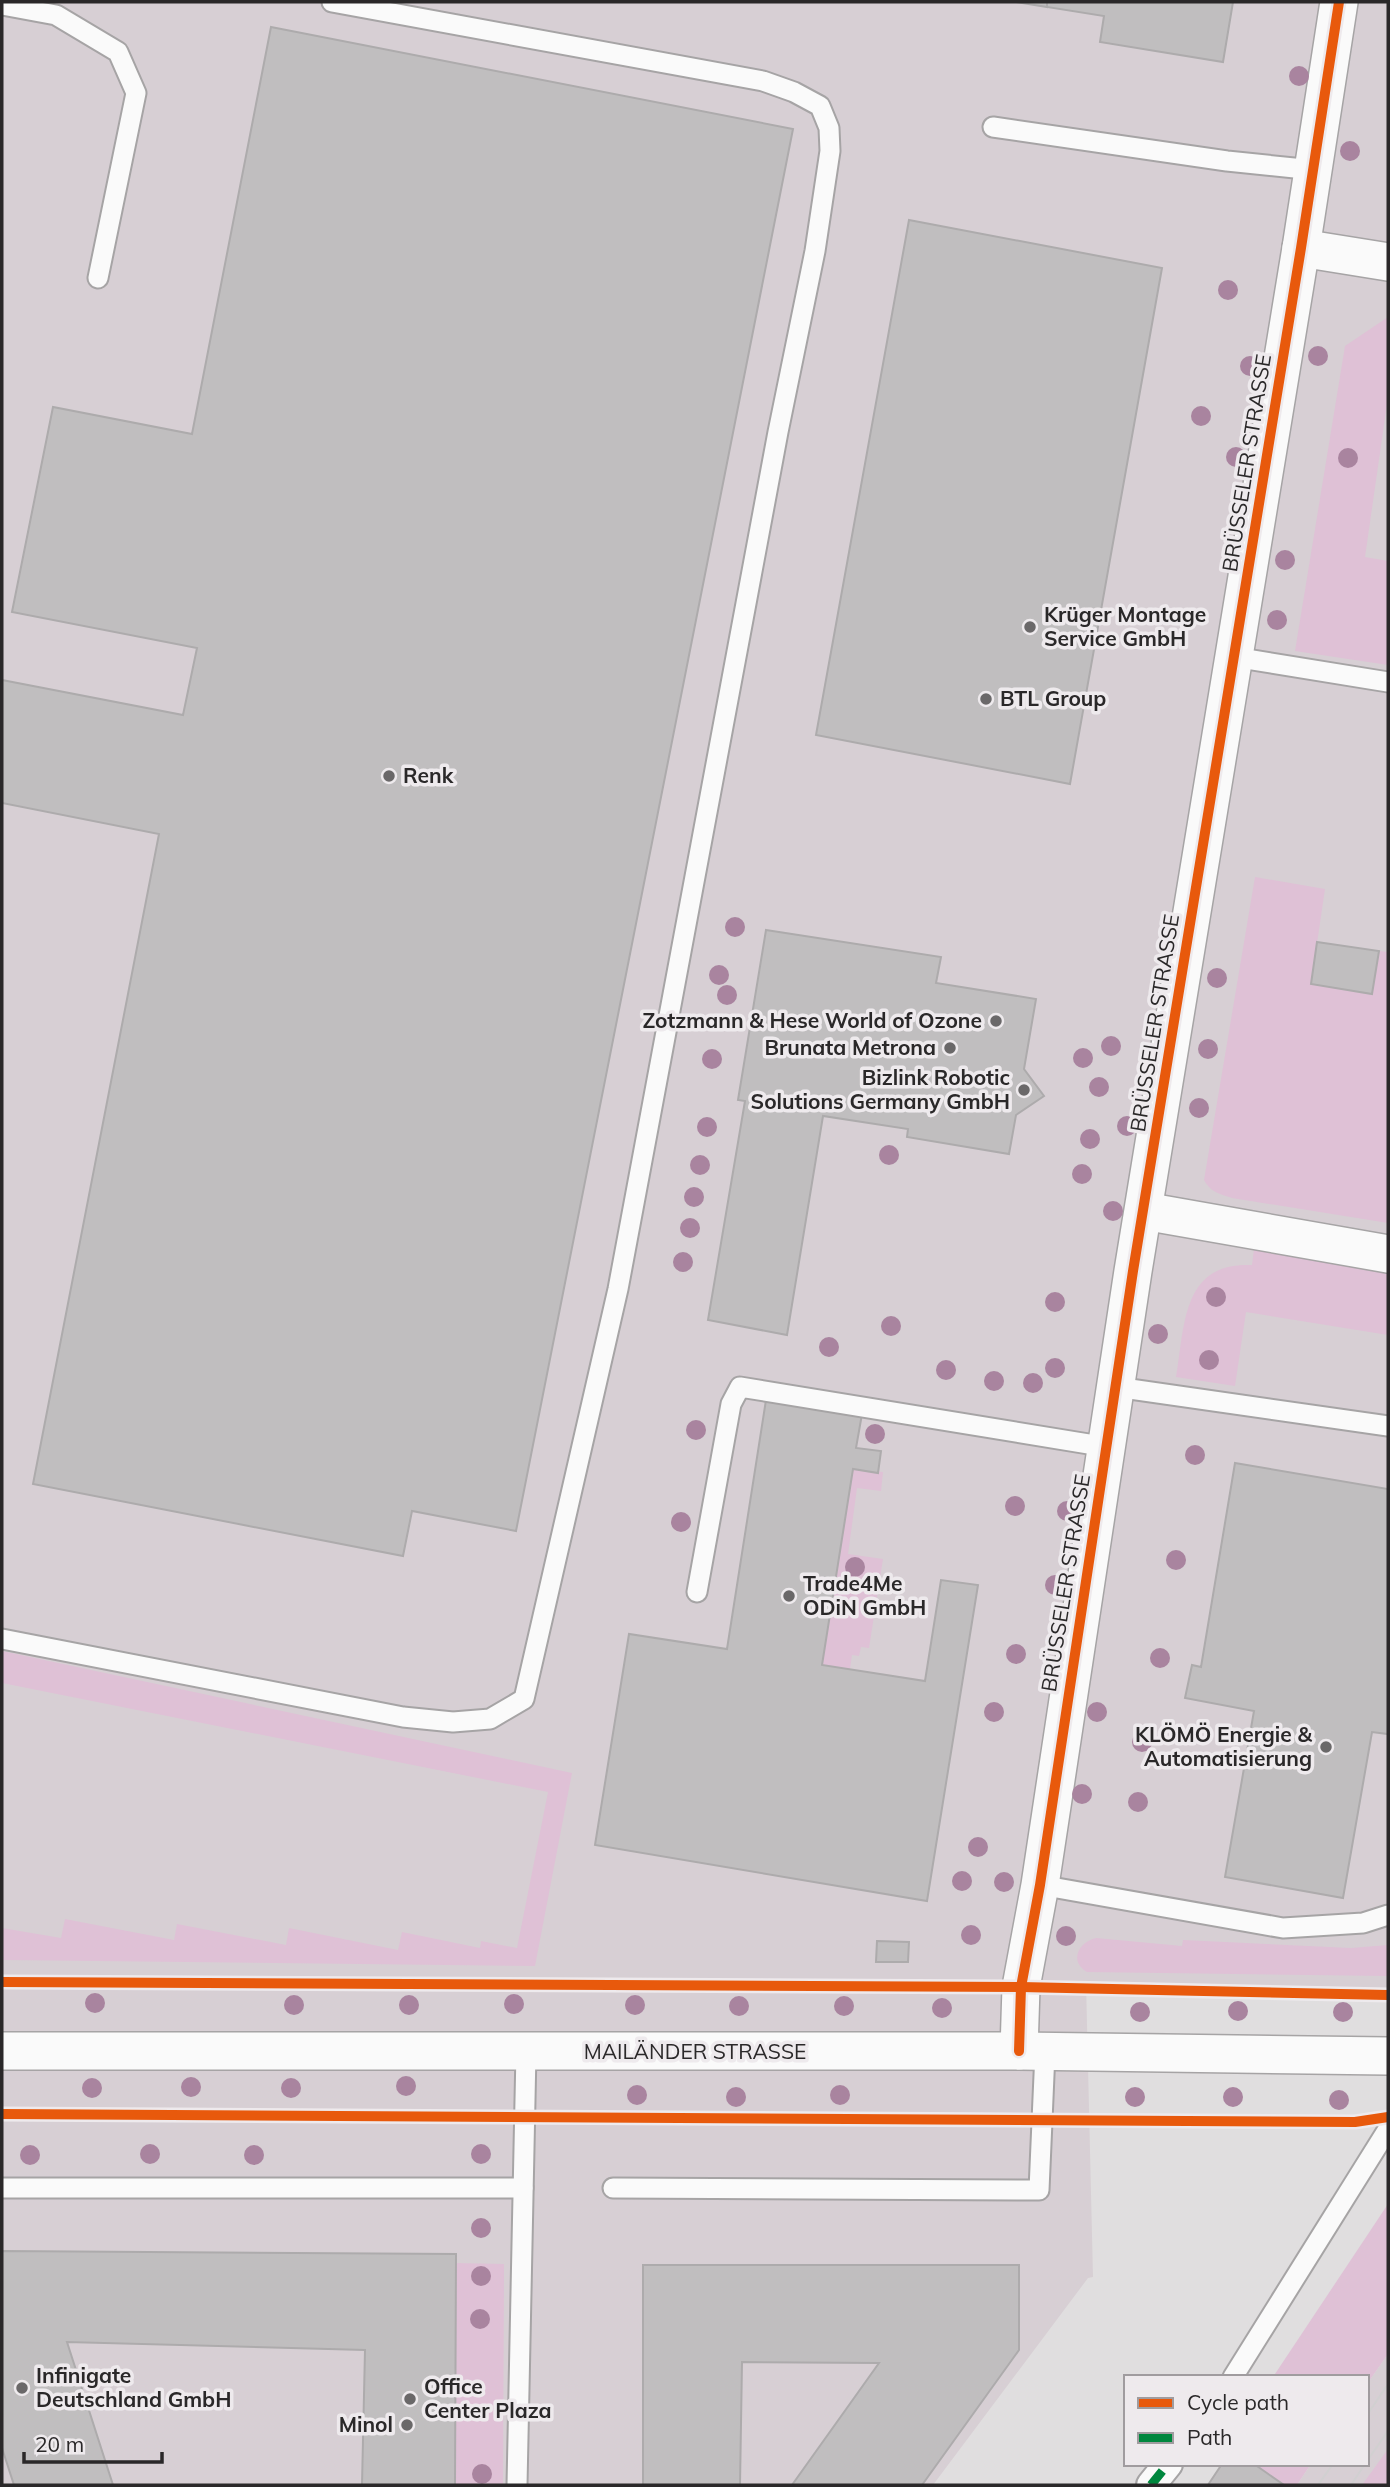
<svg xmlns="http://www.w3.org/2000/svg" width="1390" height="2487" font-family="Mulish,sans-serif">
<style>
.built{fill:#d7cfd4}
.green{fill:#dfc1d6}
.building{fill:#c0bebf;stroke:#adabac;stroke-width:2}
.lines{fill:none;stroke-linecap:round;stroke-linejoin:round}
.service-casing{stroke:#a6a4a5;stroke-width:23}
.pedestrian-casing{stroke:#a6a4a5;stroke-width:32}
.minor-casing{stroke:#a6a4a5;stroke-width:40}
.service{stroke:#fafafa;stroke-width:19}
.pedestrian{stroke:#fafafa;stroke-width:28}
.minor{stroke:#fafafa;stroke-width:37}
.tram{stroke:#d1d0d1;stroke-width:2}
.quiet{stroke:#00873e;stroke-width:9;stroke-dasharray:18 9;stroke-linecap:butt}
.cycleway-casing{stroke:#eeeaed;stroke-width:15}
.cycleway{stroke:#e8590c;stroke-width:10}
.tree{fill:#a9849f}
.poi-dot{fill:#6a6869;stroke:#eeeaed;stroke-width:2.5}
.labels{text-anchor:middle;stroke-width:7;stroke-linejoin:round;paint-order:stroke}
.street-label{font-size:21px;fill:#2a2829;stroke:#eeeaed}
.poi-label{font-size:21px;font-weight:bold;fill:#2a2829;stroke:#eeeaed;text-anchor:start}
</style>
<rect width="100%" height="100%" fill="#e0dedf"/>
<g class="built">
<path d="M2 2H1388V1990L1086 1982 1093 2277 1088 2278 933 2485H2Z"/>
<path d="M1388 2354V2483L1385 2485H1297L1311 2464H1367V2384Z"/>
</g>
<g class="green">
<path d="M1388 317V397L1365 557 1388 561V665L1295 651 1345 346Z"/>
<path d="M1255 877 1325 889 1311 984 1372 994 1379 951 1388 952V1223L1232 1198C1220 1194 1210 1192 1204 1180Z"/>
<path d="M1254 1249 1388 1272V1335L1246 1312 1235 1386 1176 1377C1185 1324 1182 1262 1252 1265Z"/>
<path d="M853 1469 883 1472 881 1491 857 1488 848 1554 883 1559 869 1648 861 1647 859 1656 852 1655 850 1669 822 1665Z"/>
<path d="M2 1651 572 1773 535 1966 2 1960V1928L61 1938 65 1919 174 1940 177 1924 286 1945 289 1928 398 1950 402 1932 480 1948 481 1941 517 1948 548 1792 2 1683Z"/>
<path d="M1096 1938 1182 1946 1183 1940 1351 1948 1388 1945V1976L1087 1972C1069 1962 1078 1942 1096 1938Z"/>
<path d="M1388 2204V2354L1367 2384V2377H1273Z"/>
<path d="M456 2263 504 2264 503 2485H455Z"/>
<path d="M1388 2449V2483L1385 2485H1362Z"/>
<path d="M1254 2464H1311L1297 2485H1284Z"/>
</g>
<g class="building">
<path d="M1016 2H1047V7Z"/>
<path d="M1047 2H1233L1223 62 1100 42 1104 16 1047 7Z"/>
<path d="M271 27 793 129 516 1531 412 1511 403 1556 33 1484 159 834 2 803V680L183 715 197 648 12 612 53 407 192 434Z"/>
<path d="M909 220 1162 268 1070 784 816 735Z"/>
<path d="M766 930 941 957 936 983 1036 999 1024 1069 1044 1096 1016 1115 1009 1154 907 1137 908 1129 823 1116 787 1335 708 1320 745 1101 738 1100Z"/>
<path d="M1317 942 1379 951 1372 994 1311 984Z"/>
<path d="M766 1400 862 1414 856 1448 881 1451 878 1473 853 1469 822 1665 925 1681 941 1580 978 1585 927 1901 595 1845 629 1634 727 1649Z"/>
<path d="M1235 1463 1388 1489V1734L1372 1732 1343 1898 1225 1877 1254 1711 1185 1698 1192 1665 1201 1667Z"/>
<path d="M877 1941 909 1942 908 1962H876Z"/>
<path d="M2 2251 456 2254 455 2485H362L365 2350 67 2342 113 2485H14L2 2448Z"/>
<path d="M643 2265H1019V2350L922 2485H792L879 2363 742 2362 740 2485H643Z"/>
<path d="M1222 2464H1254L1284 2485H1208Z"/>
</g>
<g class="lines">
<defs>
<g id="service">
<path d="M2 5 56 15 118 52 136 93 98 278"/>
<path d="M993 127 1227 161 1314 170"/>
<path d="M1234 657 1388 682"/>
<path d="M1116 1387 1388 1426"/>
<path d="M697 1592 731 1404 740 1387 1107 1447"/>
<path d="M2 1639 403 1717 453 1722 490 1719 524 1699 618 1289 778 432 815 251 830 151 829 128 820 106 794 92 763 81 332 2"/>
<path d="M1040 1885 1283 1928 1363 1923 1388 1915"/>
<path d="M2 2188H523"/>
<path d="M613 2188 1039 2190 1045 2052"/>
<path d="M1233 2377 1388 2129"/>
<path d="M517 2485 526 2052"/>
</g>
<path id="pedestrian" d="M1151 2485 1168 2464"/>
<g id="minor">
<path d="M1301 248 1388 262"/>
<path d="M1144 1211 1388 1254"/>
<path d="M2 2051H1019L1388 2056"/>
<path d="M1019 2051 1021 1987 1040 1885 1133 1271 1301 248 1339 2"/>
</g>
</defs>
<use href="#service" class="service-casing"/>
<use href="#pedestrian" class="pedestrian-casing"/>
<use href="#minor" class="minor-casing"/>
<use href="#service" class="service"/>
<use href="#pedestrian" class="pedestrian"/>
<use href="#minor" class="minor"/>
<g class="tram">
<path d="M1367 2415 1388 2384"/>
<path d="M1367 2461 1388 2431"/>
<path d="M1318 2485 1333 2464"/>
<path d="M1351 2485 1365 2464"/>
</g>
<path class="quiet" d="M1151 2485 1168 2464"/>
<defs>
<g id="cycleway">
<path d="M2 1982 1021 1987 1388 1995"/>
<path d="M1019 2051 1021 1987 1040 1885 1133 1271 1301 248 1339 2"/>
<path d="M2 2114 1355 2122 1388 2117"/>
</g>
</defs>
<use href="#cycleway" class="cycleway-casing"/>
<use href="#cycleway" class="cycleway"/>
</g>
<g class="tree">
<circle cx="1299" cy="76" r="10"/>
<circle cx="1350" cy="151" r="10"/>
<circle cx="1228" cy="290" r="10"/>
<circle cx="1318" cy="356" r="10"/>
<circle cx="1250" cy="366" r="10"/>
<circle cx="1201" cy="416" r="10"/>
<circle cx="1236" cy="457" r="10"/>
<circle cx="1348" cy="458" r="10"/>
<circle cx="1285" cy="560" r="10"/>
<circle cx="1277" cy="620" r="10"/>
<circle cx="735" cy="927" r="10"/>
<circle cx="719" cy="975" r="10"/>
<circle cx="1217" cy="978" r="10"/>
<circle cx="727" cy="995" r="10"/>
<circle cx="1111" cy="1046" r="10"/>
<circle cx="1208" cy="1049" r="10"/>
<circle cx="1083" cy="1058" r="10"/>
<circle cx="712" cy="1059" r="10"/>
<circle cx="1099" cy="1087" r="10"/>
<circle cx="1199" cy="1108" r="10"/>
<circle cx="1127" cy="1126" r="10"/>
<circle cx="707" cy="1127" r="10"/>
<circle cx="1090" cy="1139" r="10"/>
<circle cx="889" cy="1155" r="10"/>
<circle cx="700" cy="1165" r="10"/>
<circle cx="1082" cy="1174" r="10"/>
<circle cx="694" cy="1197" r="10"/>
<circle cx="1113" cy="1211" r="10"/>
<circle cx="690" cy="1228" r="10"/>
<circle cx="683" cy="1262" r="10"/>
<circle cx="1216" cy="1297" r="10"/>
<circle cx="1055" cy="1302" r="10"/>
<circle cx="891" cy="1326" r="10"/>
<circle cx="1158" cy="1334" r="10"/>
<circle cx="829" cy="1347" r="10"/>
<circle cx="1209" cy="1360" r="10"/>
<circle cx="1055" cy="1368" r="10"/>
<circle cx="946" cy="1370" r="10"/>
<circle cx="994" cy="1381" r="10"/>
<circle cx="1033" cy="1383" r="10"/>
<circle cx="696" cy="1430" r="10"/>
<circle cx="875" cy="1434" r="10"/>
<circle cx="1195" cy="1455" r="10"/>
<circle cx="1015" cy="1506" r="10"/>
<circle cx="1067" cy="1511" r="10"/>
<circle cx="681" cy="1522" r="10"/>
<circle cx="1176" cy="1560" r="10"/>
<circle cx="855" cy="1567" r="10"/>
<circle cx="1055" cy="1585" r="10"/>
<circle cx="1016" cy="1654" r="10"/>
<circle cx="1160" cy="1658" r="10"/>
<circle cx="994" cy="1712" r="10"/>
<circle cx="1097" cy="1712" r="10"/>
<circle cx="1142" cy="1742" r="10"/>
<circle cx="1082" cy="1794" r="10"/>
<circle cx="1138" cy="1802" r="10"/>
<circle cx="978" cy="1847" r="10"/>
<circle cx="962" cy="1881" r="10"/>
<circle cx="1004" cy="1882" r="10"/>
<circle cx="971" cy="1935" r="10"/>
<circle cx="1066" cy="1936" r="10"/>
<circle cx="95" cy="2003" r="10"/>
<circle cx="514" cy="2004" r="10"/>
<circle cx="294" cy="2005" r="10"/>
<circle cx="409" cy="2005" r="10"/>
<circle cx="635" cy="2005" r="10"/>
<circle cx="739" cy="2006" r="10"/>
<circle cx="844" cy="2006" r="10"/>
<circle cx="942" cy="2008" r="10"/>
<circle cx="1238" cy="2011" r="10"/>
<circle cx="1140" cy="2012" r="10"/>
<circle cx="1343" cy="2012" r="10"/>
<circle cx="406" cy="2086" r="10"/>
<circle cx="191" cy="2087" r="10"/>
<circle cx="92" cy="2088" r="10"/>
<circle cx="291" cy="2088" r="10"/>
<circle cx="637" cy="2095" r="10"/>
<circle cx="840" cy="2095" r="10"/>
<circle cx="736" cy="2097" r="10"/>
<circle cx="1135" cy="2097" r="10"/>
<circle cx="1233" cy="2097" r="10"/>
<circle cx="1339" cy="2100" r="10"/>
<circle cx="150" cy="2154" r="10"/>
<circle cx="481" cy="2154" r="10"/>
<circle cx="30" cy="2155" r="10"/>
<circle cx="254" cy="2155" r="10"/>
<circle cx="481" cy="2228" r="10"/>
<circle cx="481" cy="2276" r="10"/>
<circle cx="480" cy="2319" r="10"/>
<circle cx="482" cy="2474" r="10"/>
</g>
<g class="poi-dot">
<circle cx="1030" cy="627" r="7"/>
<circle cx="986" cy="699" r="7"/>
<circle cx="389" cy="776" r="7"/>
<circle cx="996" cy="1021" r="7"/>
<circle cx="950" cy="1048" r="7"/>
<circle cx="1024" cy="1090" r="7"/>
<circle cx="789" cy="1596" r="7"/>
<circle cx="1326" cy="1747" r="7"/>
<circle cx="22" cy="2388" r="7"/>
<circle cx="410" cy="2399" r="7"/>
<circle cx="407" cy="2425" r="7"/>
</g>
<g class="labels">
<g class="street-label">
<text transform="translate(1247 463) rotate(-81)" y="7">BRÜSSELER STRASSE</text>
<text transform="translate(1155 1023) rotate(-81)" y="7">BRÜSSELER STRASSE</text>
<text transform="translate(1066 1583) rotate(-81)" y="7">BRÜSSELER STRASSE</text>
<text x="695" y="2059">MAILÄNDER STRASSE</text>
</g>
<g class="poi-label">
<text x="1044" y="622">Krüger Montage<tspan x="1044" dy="24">Service GmbH</tspan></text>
<text x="1000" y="706">BTL Group</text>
<text x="403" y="783">Renk</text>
<text x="982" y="1028" text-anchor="end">Zotzmann &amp; Hese World of Ozone</text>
<text x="936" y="1055" text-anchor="end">Brunata Metrona</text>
<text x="1010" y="1085" text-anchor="end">Bizlink Robotic<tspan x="1010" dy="24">Solutions Germany GmbH</tspan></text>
<text x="803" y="1591">Trade4Me<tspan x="803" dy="24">ODiN GmbH</tspan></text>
<text x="1312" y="1742" text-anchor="end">KLÖMÖ Energie &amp;<tspan x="1312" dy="24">Automatisierung</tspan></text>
<text x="36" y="2383">Infinigate<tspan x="36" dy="24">Deutschland GmbH</tspan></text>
<text x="424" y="2394">Office<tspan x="424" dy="24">Center Plaza</tspan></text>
<text x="393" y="2432" text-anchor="end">Minol</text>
</g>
</g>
<rect width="1390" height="2487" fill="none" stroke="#2a2829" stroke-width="7"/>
<rect x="1124" y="2375" width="245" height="91" fill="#eeeaed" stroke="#a09c9f" stroke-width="2"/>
<rect x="1138" y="2398" width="35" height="10" fill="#e8590c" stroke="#a09c9f" stroke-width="2"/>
<text x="1187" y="2410" font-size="21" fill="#2a2829">Cycle path</text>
<rect x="1138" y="2433" width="35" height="10" fill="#00873e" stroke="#a09c9f" stroke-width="2"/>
<text x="1187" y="2445" font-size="21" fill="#2a2829">Path</text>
<path d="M24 2452v10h138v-10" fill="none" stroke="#2a2829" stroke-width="3.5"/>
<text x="35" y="2452" font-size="21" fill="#2a2829" stroke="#eeeaed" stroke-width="5" paint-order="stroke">20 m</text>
</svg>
